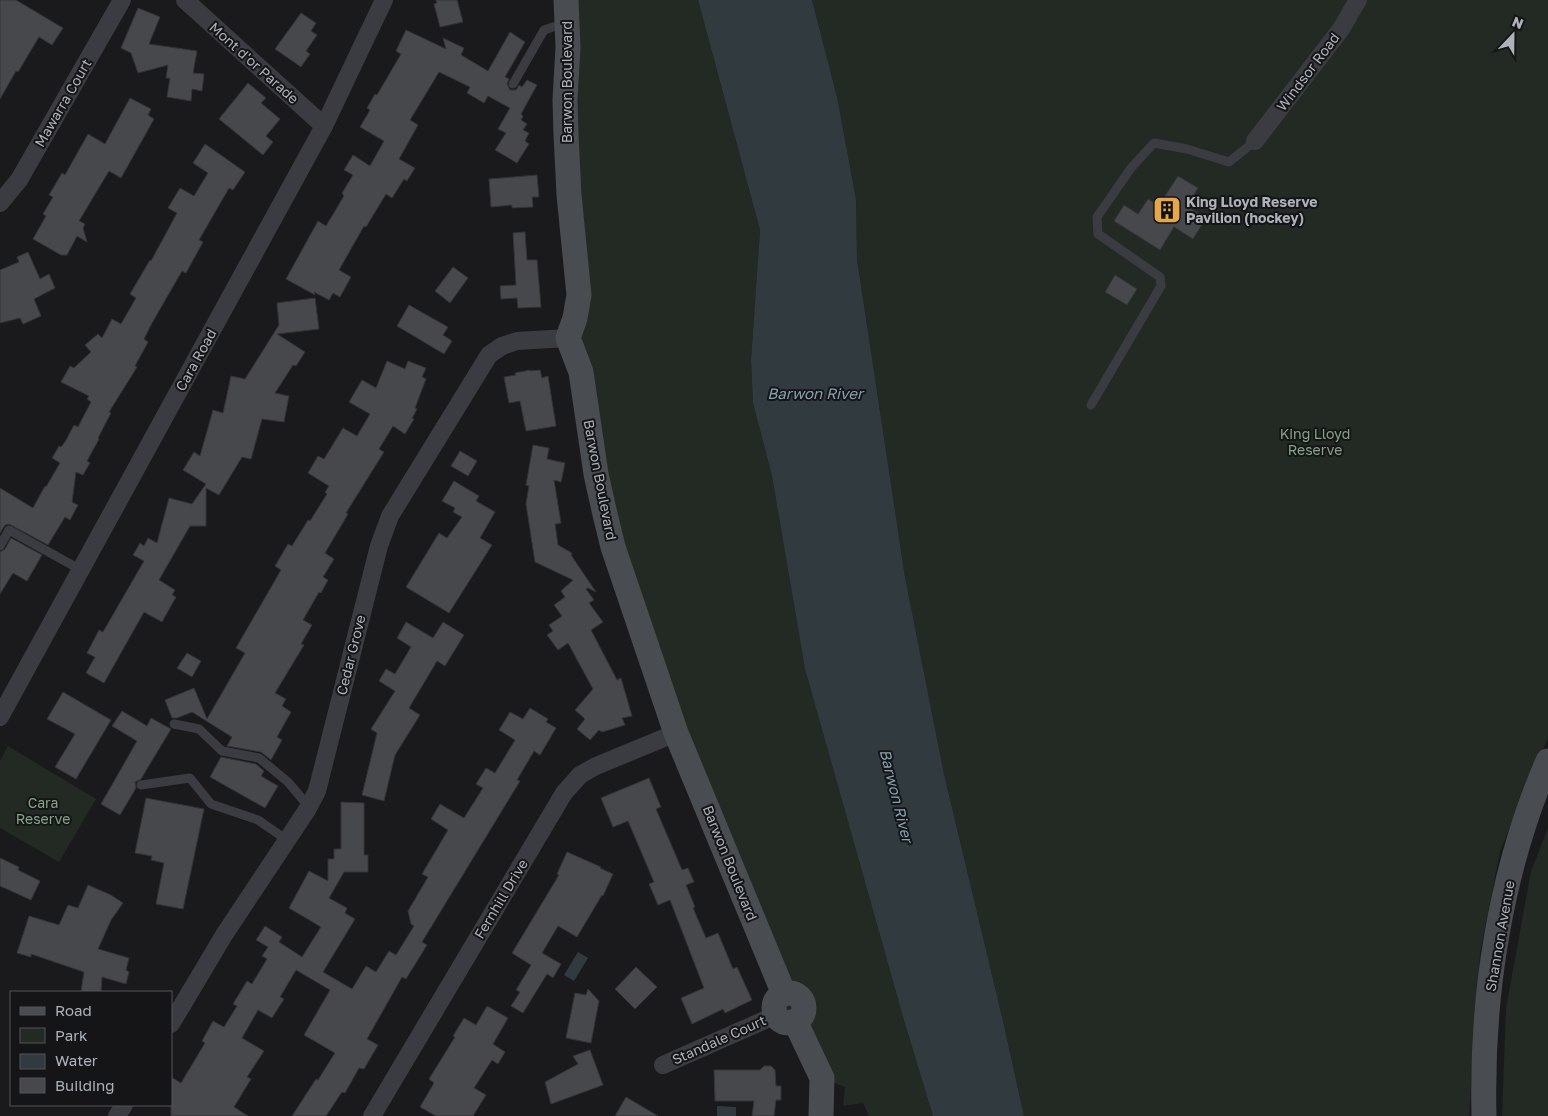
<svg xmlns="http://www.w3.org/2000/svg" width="1548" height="1116" font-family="'Golos Text',sans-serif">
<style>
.green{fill:#222a23}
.water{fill:#313a3f}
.building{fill:#47484c;stroke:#343438}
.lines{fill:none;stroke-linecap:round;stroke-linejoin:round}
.lane{stroke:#3b3c41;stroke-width:9}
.street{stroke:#3b3c41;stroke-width:18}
.secondary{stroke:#494c50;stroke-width:25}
.labels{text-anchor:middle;stroke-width:4;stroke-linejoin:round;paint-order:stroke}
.street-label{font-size:14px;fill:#adb2ba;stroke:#151517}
.poi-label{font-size:14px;font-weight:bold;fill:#adb2ba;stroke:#151517;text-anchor:start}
.park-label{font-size:14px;fill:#86a486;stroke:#151517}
.water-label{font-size:15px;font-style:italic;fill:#88a1b2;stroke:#151517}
</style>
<rect width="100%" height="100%" fill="#1a1a1c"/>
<g class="green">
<path d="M566 0H698L760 230 751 360 753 403 772 476 805 669 903 1017 933 1116H869L863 1103 843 1106 845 1087 822 1078 787 1022C777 1019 773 1010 777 1000L613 547 581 372Z"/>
<path d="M812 0H1548V738L1500 851 1480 953 1469 1116H1024L1003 1021 944 774 905 577 857 259 856 199 837 97Z"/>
<path d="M8 746 96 799 59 862 0 828V761Z"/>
<path d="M1548 828V1116H1502L1506 1008 1531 871Z"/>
</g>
<g class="water">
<path d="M698 0H812L837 97 856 199 857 259 905 577 944 774 1003 1021 1024 1116H933L903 1017 805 669 772 476 753 403 751 360 760 230Z"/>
<path d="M578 952 588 958 574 981 564 975Z"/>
<path d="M717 1106 736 1107V1116H717Z"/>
</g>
<g class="building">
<path d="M0 0H16L63 28 52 45 39 37 18 72 16 71 0 99Z"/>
<path d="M436 0H457L463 22 440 27 434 4 437 3Z"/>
<path d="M138 8 160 17 149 44 197 51 193 73 204 74 202 91 192 89 191 101 167 97 170 78H166L168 65 138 73 131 53 121 48Z"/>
<path d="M301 13 316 23 311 31 317 35 306 51 310 54 301 67 275 49Z"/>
<path d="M406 30 446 49 443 38 464 48 461 55 488 71 510 32 525 42 505 77 509 79 507 84 510 90H516L519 85 522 87 527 80 537 85 521 114 523 116 521 120 527 124 523 130 529 133 525 141 529 144 517 163 495 150 506 133 498 129 510 108 488 96 484 103 467 93 470 87 439 72 410 120 418 125 399 159 415 168 407 181 404 179 392 198 386 194 366 227 364 226 339 270 351 277 340 297 333 293 329 300 314 292 315 295 286 279 318 221 326 226 344 196 342 193 353 175 344 170 353 155 370 166 384 141 360 127 370 110 367 108 375 94 377 95 401 54 396 51Z"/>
<path d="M248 83 266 98 261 103 280 119 266 136 273 142 263 155 219 119Z"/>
<path d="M130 98 151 109 148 115 154 119 121 178 109 171 79 221 85 224 83 228 87 242 77 236 67 255H61L33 239 46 216 43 214 53 197 49 195 62 173 65 175 88 134 105 144Z"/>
<path d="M205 144 245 172 233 190 229 188 199 240 203 242 186 273 182 271 152 323 144 339 148 342 135 366 137 367 109 412 111 413 98 438 99 439 87 461 90 463 83 475 76 472 72 502 78 505 70 520 65 517 48 545 9 524 5 525 0 533V488L33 508 45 486 46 487 60 463 52 458 59 446 61 447 65 442 74 425 78 427 91 402 87 399 89 396 61 382 70 366 74 368 91 352 85 345 98 334 102 338 112 319 121 324 136 298 130 294 150 260 151 261 177 213 168 208 180 188 194 196 208 173 193 163Z"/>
<path d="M537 175 539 197H532L533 207 512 208V205L491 207 489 179Z"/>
<path d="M1178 176 1198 188 1187 206 1206 218 1193 239 1174 227 1160 250 1114 221 1124 205 1138 214 1148 199 1159 205Z"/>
<path d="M525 232 527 260H537L541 307 518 308 517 298 501 299 500 286 516 285 513 233Z"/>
<path d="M28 252 40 279 49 274 55 288 34 299 41 316 23 324 20 318 0 323V270L19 262 17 257Z"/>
<path d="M453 267 468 278 450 303 435 291Z"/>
<path d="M1115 275 1137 289 1127 305 1105 292Z"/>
<path d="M315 298 319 329 277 334 305 352 296 366 293 365 275 393 289 396 284 422 262 419 251 459 242 457 219 495 206 488V526H190L159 580 175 590 172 595 176 597 162 622 144 612 104 683 86 673 95 657 87 653 99 630 103 632 144 561 133 555 140 543 144 546 148 538 157 543 169 498 192 504 206 484 183 470 194 452 200 456 213 410 223 413 231 376 245 379 279 325 277 303Z"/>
<path d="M409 305 448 327 443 335 452 341 444 354 397 326Z"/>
<path d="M387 361 405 369 408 361 426 368 422 377 426 379 415 408 417 409 412 418 414 419 405 434 393 426 379 449 384 452 346 513 348 514 325 553 334 559 323 577 328 580 321 593 319 592 303 620 312 625 301 644 304 645 275 693 286 699 282 706 291 712 277 737 282 740 271 760 261 752 227 746 232 737 192 712 177 718H172L165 700 194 688 207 719 245 653 236 648 281 570 275 566 288 544 292 546 308 520 310 521 327 494 325 492 329 486 308 473 318 456 324 459 343 428 357 436 370 414 349 402 362 380 376 388Z"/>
<path d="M530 370V371L540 370 542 378 548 376 556 426 526 431 520 401 509 403 504 377 516 375 515 373Z"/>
<path d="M533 445 549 448 547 459 565 463 561 482 554 480 561 523 555 524 558 545 572 553 571 555 596 592 588 588 586 589 594 600 589 603 603 622 591 630 617 680 621 678 632 716 622 718 625 725 602 732 599 730 590 740 577 729 585 719 575 710 593 689 568 643 558 650 547 635 553 631 549 625 562 616 554 605 565 597 561 591 573 580 535 562 526 504 529 486 526 485Z"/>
<path d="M460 451 477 461 468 476 451 466Z"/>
<path d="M454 481 479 496 476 501 495 512 480 538 492 545 449 613 406 587 439 533 447 538 462 517 453 512 455 508 442 501Z"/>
<path d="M11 538 42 555 27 581 13 573 0 594V552L5 549Z"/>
<path d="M406 622 433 638 443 622 464 635 445 666 437 661 409 708 420 715 395 755 384 801 362 795 377 733 371 729 395 691 379 681 386 669 395 674 411 647 397 638Z"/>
<path d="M187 653 201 661 192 677 177 668Z"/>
<path d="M63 692 111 720 76 779 55 767 75 734 47 719Z"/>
<path d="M530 708 548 719 546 722 556 728 540 755 534 751 517 780 520 781 422 942 427 945 406 979 402 977 367 1039 378 1045 364 1069 359 1068 345 1093 342 1092 326 1116H292L316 1079 318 1080 335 1053 304 1035 330 990 296 970 280 997 284 999 272 1018 258 1010 242 1038 264 1051 247 1077 251 1079 234 1107 248 1116H171V1077L181 1083 205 1043 202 1041 213 1021 224 1027 237 1006 233 1004 247 981 252 984 267 959 262 956 268 947 256 940 265 926 282 937 279 942 302 957 321 927 289 908 309 871 328 881V859H334V849H341V802L364 803V855H368V872H344L329 898 347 908 345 913 355 919 323 972 352 989 366 966 376 972 389 951 396 955 414 926 411 924 408 911 428 877 422 874 448 830 431 819 440 804 464 818 483 788 476 784 486 768 495 773 515 740 499 730 510 712 523 719Z"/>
<path d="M122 711 147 726 151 718 171 729 141 779 135 782 136 788 120 815 101 804 137 741 112 726Z"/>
<path d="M221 757 256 764 264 771 261 776 278 786 265 808 210 777Z"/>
<path d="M649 778 661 807 656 809 682 870 688 868 694 882 686 885 695 907 693 908 706 938 718 933 733 969 737 967 752 1000 725 1013 723 1009 692 1024 681 998 704 988 670 900 658 905 649 884 654 882 628 821 613 827 601 798Z"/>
<path d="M146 798 204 809 183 909 156 904 164 863 151 860 152 856 135 853Z"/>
<path d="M567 852 601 867 600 868 613 874 603 896 602 895 577 937 558 926 542 953 561 964 553 978 547 974 523 1013 511 1006 520 992 516 990 531 965 512 953 559 875 557 874Z"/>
<path d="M0 858 19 867 18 870 40 881 31 900 0 886Z"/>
<path d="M88 885 111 895 123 903 111 920 98 949 129 958 126 970 129 972 126 984 102 977 101 992H81L84 972 31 954V957L17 953 29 916 59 925 68 905 78 908Z"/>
<path d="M636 967 657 987 635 1009 615 989Z"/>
<path d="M588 989 599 1001 591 1043 566 1038 575 993 586 995Z"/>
<path d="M487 1006 508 1018 493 1044 505 1052 498 1064 492 1060 474 1088 486 1095 473 1116H436L420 1107 434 1083 429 1079 455 1037 453 1036 464 1018 476 1025Z"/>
<path d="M590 1050 603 1085 551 1104 545 1082 578 1064 573 1056Z"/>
<path d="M764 1066H771L775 1070 776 1086H781V1100H776L774 1116H752L754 1101H715L714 1070H760Z"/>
<path d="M626 1097 658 1116H615Z"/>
</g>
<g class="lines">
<g class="lane">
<path d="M513 84 544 30 565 23"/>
<path d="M1091 405 1161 286 1160 277 1098 234 1097 217 1131 168 1154 143 1187 149 1229 162 1255 141"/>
<path d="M0 546 9 530 81 570"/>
<path d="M174 724 199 729 222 751 259 758 288 782 309 807"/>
<path d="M141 785 190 778 211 804 258 820 287 840"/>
</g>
<g class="street">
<path d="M185 0 324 126"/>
<path d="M1255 141 1341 29 1358 0"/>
<path d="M0 203 19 180 122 0"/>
<path d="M0 717 324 126 384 0"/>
<path d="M171 1024 224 935 307 810 317 791 379 546 390 516 489 355 502 346 517 341 568 338"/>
<path d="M663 1065 776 1015"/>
<path d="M117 1116 124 1105"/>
<path d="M372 1116 564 793 580 775 596 766 676 733"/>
</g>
<g class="secondary">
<path d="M566 0 568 47 565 100 566 134 569 195 579 295 575 318 568 338 581 372 596 474 604 510 613 547 676 733 784 994"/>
<circle cx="789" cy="1008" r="15"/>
<path d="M795 1021 822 1078 821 1116"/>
<path d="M1484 1116C1481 996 1500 871 1548 761"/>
</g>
</g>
<defs>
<symbol id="building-square" viewBox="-11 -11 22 22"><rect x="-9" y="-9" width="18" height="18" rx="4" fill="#e5a749" stroke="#151517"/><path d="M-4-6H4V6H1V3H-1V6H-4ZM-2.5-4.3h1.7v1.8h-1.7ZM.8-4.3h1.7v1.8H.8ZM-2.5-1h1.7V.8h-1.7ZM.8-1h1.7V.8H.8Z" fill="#111"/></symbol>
</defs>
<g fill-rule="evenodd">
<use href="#building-square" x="1151" y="194" width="32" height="32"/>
</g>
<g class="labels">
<g class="street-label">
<text transform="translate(254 63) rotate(42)" y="5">Mont d'or Parade</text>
<text transform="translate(1308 72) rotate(-53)" y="5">Windsor Road</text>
<text transform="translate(567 82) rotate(-90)" y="5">Barwon Boulevard</text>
<text transform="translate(63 103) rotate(-60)" y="5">Mawarra Court</text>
<text transform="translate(196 360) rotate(-61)" y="5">Cara Road</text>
<text transform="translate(600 480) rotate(79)" y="5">Barwon Boulevard</text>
<text transform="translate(351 655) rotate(-76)" y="5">Cedar Grove</text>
<text transform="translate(730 863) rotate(68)" y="5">Barwon Boulevard</text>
<text transform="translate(501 899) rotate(-59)" y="5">Fernhill Drive</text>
<text transform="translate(1500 936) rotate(-80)" y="5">Shannon Avenue</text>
<text transform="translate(719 1040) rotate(-24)" y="5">Standale Court</text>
</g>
<g class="poi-label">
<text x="1186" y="207">King Lloyd Reserve<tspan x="1186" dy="16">Pavilion (hockey)</tspan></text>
</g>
<g class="park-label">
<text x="1315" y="439">King Lloyd<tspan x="1315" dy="16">Reserve</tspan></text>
<text x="43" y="808">Cara<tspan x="43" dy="16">Reserve</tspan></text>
</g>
<g class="water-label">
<text x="815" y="399">Barwon River</text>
<text transform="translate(896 796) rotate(76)" y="5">Barwon River</text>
</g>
</g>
<rect x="10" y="991" width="162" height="115" fill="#151517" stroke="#525458"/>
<rect x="20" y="1007" width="25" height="8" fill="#494c50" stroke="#525458"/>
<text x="55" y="1016" font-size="15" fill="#adb2ba">Road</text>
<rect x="20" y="1028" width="25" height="15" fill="#222a23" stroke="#525458"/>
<text x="55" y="1041" font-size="15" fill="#adb2ba">Park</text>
<rect x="20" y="1054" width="25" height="15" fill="#313a3f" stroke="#525458"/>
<text x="55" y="1066" font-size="15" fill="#adb2ba">Water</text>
<rect x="20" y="1078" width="25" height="15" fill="#47484c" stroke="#525458"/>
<text x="55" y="1091" font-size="15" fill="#adb2ba">Building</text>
<g transform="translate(1513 35) rotate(22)" stroke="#151517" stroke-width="4" paint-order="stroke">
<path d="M0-4L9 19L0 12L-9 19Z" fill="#adb2ba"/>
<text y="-8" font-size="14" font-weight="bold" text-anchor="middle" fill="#adb2ba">N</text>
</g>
</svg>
